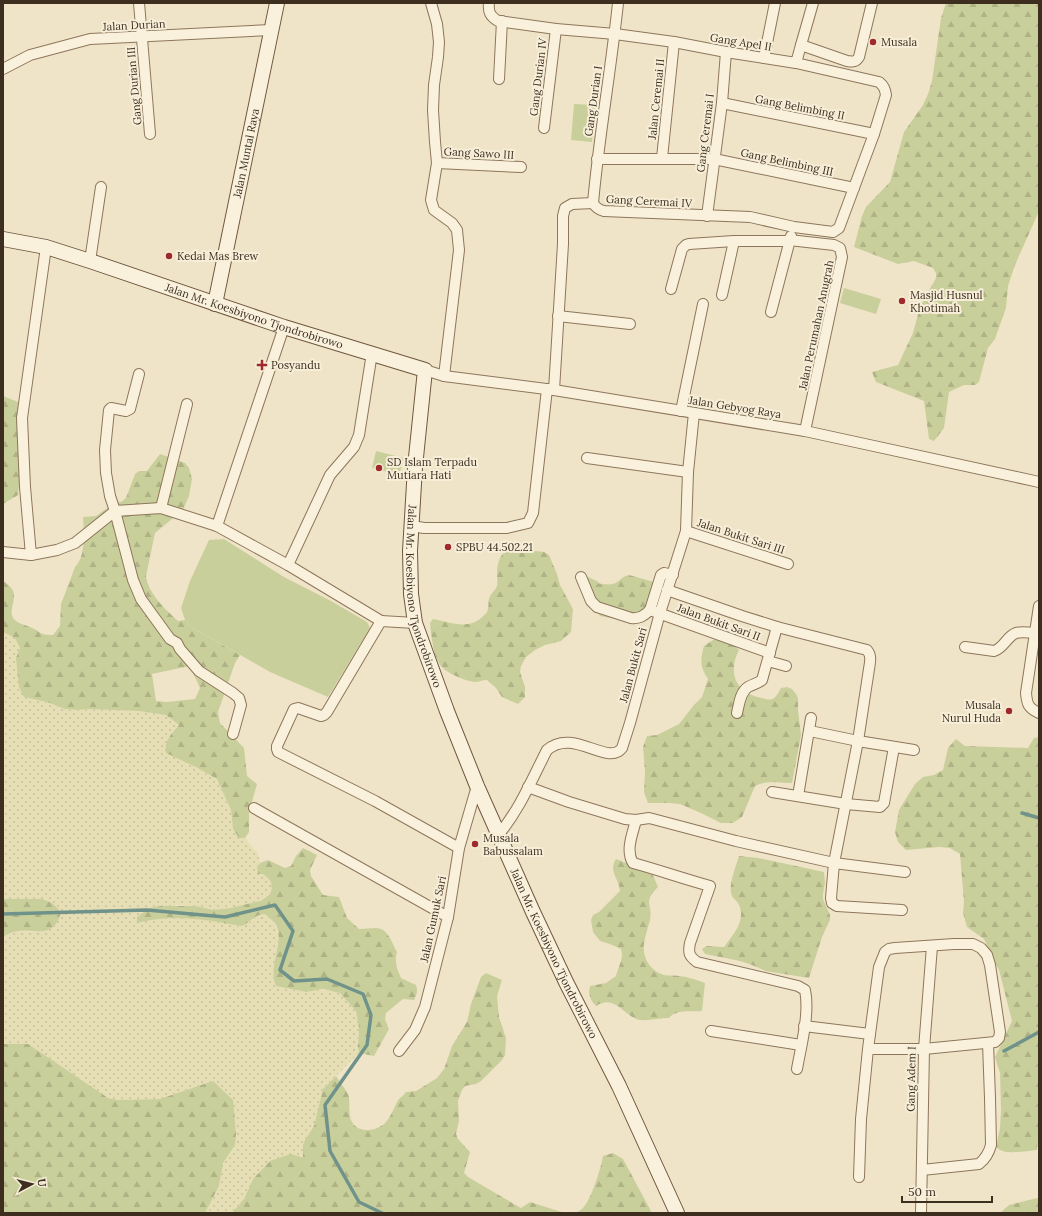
<svg xmlns="http://www.w3.org/2000/svg" width="1042" height="1216" font-family="Lora,serif">
<style>
.farmland{fill:url(#farmland-dots)}
.forest{fill:url(#forest-firs);fill-rule:evenodd}
.garden{fill:#c9cf9b}
.lines{fill:none;stroke-linecap:round;stroke-linejoin:round}
.stream{stroke:#6f938a;stroke-width:3.5}
.street-casing{stroke:#8d765c;stroke-width:12}
.secondary-casing{stroke:#6f573f;stroke-width:16}
.street{stroke:#faf1dc;stroke-width:10}
.secondary{stroke:#faf1dc;stroke-width:14}
.poi-dot{fill:#9e2a2b;stroke:#f7eed8;stroke-width:1.5}
.labels{text-anchor:middle;stroke-width:4;stroke-linejoin:round;paint-order:stroke}
.street-label{font-size:11px;fill:#3d2e20;stroke:#f7eed8}
.poi-label{font-size:11px;fill:#3d2e20;stroke:#f7eed8;text-anchor:start}
</style>
<defs>
<pattern id="farmland-dots" width="8" height="8" patternUnits="userSpaceOnUse"><rect width="8" height="8" fill="#e6deb5"/><path d="M2 2h.1M6 6h.1" fill="none" stroke="#c6bf9b" stroke-width="1.8" stroke-linecap="round"/></pattern>
<pattern id="forest-firs" width="22" height="20" patternUnits="userSpaceOnUse"><rect width="22" height="20" fill="#c9cf9b"/><path d="M5 1l3.5 6h-7zM16 11l3.5 6h-7z" fill="#aeb285"/></pattern>
</defs>
<rect width="100%" height="100%" fill="#f0e4c8"/>
<path class="farmland" d="M3 632 15 638 47 702 65 709 77 710 88 709 139 711 166 715 179 724 168 738 196 767 217 779 231 810 233 829 239 838H245L258 854 260 863 257 868 268 878 271 882 272 888 270 893 261 901 255 902 231 908 213 910 196 906 177 905 137 923 152 919 174 917 207 920 242 926 251 921 260 914H265L274 923 277 928 278 940 273 974 276 986 306 992 317 990 334 991 340 993 356 1011 359 1028 358 1047 359 1053 323 1089 314 1126 305 1140 303 1145V1158L270 1161 253 1179 244 1199 232 1213H205L219 1186 223 1163 235 1145 213 1081 160 1099 118 1100 108 1098 3 1044V937L16 931 38 932 9 900 3 899Z"/>
<g class="forest">
<path d="M946 3H1039V211L1015 265 1008 286 1006 308 995 339 988 348 979 382 975 385H964L949 392 944 428 934 441 929 439 924 401 876 382 872 372 898 365 913 333 920 307 936 278V273L933 268 914 261 898 264 854 247 862 216 866 207 890 182 904 132 923 105 928 94 932 81 941 18Z"/>
<path d="M3 396 18 402 21 459 18 495 3 504Z"/>
<path d="M160 454 185 463 189 468 192 479 189 496 183 510 155 533 146 576C148 593 165 609 178 621L185 620 189 625 193 628 240 655 235 663 218 712 220 723 244 748 247 776 257 784 249 812V832L245 838H239L233 829 231 810 217 779 196 767 166 753C164 741 171 734 179 725L166 715 139 711 88 709 77 710 65 709 47 702 24 697 19 687 16 658 20 648 15 638 3 632V581C6 583 10 586 12 589 19 598 5 613 16 621 20 624 26 625 30 627 42 632 38 635 53 635L60 626 61 604 75 567C86 557 84 531 83 517L96 516 116 502H121L126 498 135 474 139 471H147ZM190 666 200 688 195 699 167 702 156 701 152 674Z"/>
<path d="M510 548 544 552 549 555 557 574 560 585 573 609 571 632 561 641 545 645 535 650 526 657 521 666 520 672 525 687V697L518 704 502 697 496 688 487 680C483 680 478 682 475 682 465 681 443 672 439 663 433 654 431 634 430 623L433 619C449 622 467 630 481 618 483 616 486 614 487 612 489 608 488 603 489 599 490 594 495 591 497 586 498 583 497 578 497 574 497 563 500 553 510 548Z"/>
<path d="M629 575 654 582 647 604 641 611 621 620 600 616 597 611 584 577 586 576 599 582 597 583C603 584 612 586 617 582 622 579 623 576 629 575Z"/>
<path d="M713 640H729L739 650C727 673 736 693 762 698 766 699 770 701 774 698 777 696 779 691 781 688L787 687 792 689 796 694 798 698V710L801 735 792 783C780 783 766 780 755 786L742 817 733 823H721L701 813 680 804 669 803H648L644 792 645 771 643 747 647 736 657 735 679 724 694 705 702 697 708 679C700 667 700 660 704 646Z"/>
<path d="M1039 737V1129L1037 1150C1025 1151 1005 1156 996 1147L1000 1128 1001 1110 1000 1073 995 1057 1012 1021 999 970 984 939 967 927 963 913 964 902 960 854 950 848 939 847 906 850 898 842 895 832 899 810 915 784 923 777 934 775 943 770 948 748 956 739 965 746 1028 748 1034 738Z"/>
<path d="M303 848 317 855 310 870 311 876 323 895 339 897 347 918 359 929C365 929 370 928 376 928 388 928 392 943 397 952 394 961 397 969 401 978L416 985C418 991 417 994 414 1000L403 999 386 1013 385 1019 389 1029 374 1056 359 1053 358 1047 359 1028 356 1011 340 993 323 989 306 992 276 986C267 967 286 939 275 923 272 920 268 917 265 914 256 914 250 922 242 926 205 920 174 913 137 923V917L150 908 161 906H196L213 910 231 908 255 902 261 901 270 894 272 888 271 882 268 878 263 874H258L257 868 260 863 268 860 285 868 291 866 296 856Z"/>
<path d="M739 856 758 858 824 872 825 883 823 894V899L830 915V920L822 937 809 978 765 971C748 961 725 958 705 954L702 949 707 946 724 947C733 935 746 921 739 905 737 900 732 899 731 893 729 883 736 866 739 856Z"/>
<path d="M616 859 652 873 658 887C642 903 653 903 650 920 648 928 645 936 644 944 642 957 650 971 664 975 668 976 674 975 679 976 688 977 697 980 705 983L702 1011C691 1012 676 1009 669 1018 660 1018 649 1021 640 1020 624 1017 615 993 596 1006 590 1000 588 994 590 986L606 983 616 976C618 966 624 960 621 949L610 944 600 941 593 932 591 920 593 915 599 912 620 891C619 878 608 871 616 859Z"/>
<path d="M3 899H42L52 903 61 912C54 939 37 929 18 931 13 931 7 935 3 937Z"/>
<path d="M486 973 502 980 497 996 499 1017 506 1038 505 1055 502 1060 481 1081 476 1084 465 1086 462 1090 458 1101 459 1121 456 1134 458 1139 470 1152 464 1173 468 1177 521 1208 530 1202 565 1213H232L244 1199 253 1179 270 1161 291 1154 303 1158V1145L305 1140 314 1126 323 1089 336 1076C339 1081 348 1092 349 1097 350 1105 348 1115 352 1122 359 1134 377 1131 385 1123 391 1117 394 1107 399 1099 401 1097 404 1095 406 1092L416 1091 437 1078 444 1069 452 1046 467 1022 471 1004 481 977Z"/>
<path d="M3 1044H28L108 1098 118 1100 160 1099 213 1081 233 1100 236 1134 235 1145 223 1163 219 1186 205 1213H3Z"/>
<path d="M613 1153 623 1159 652 1213H574C576 1212 580 1211 582 1209 591 1201 601 1168 603 1156Z"/>
<path d="M1037 1198 1039 1199V1213H1000L1009 1205Z"/>
</g>
<g class="garden">
<path d="M574 104 595 105 592 142 571 140Z"/>
<path d="M844 288 881 299 876 314 840 303Z"/>
<path d="M376 451 404 458 399 475 372 468Z"/>
<path d="M224 539 284 577 331 601 367 622 370 628 328 697 270 672 193 628 189 625 185 620 181 608 190 581 209 540Z"/>
</g>
<g class="lines">
<g class="stream">
<path d="M1022 813 1039 818"/>
<path d="M3 914 147 910 225 917 275 905 293 931 280 970 294 981 327 979 363 994 371 1015 367 1045 325 1105 330 1151 359 1202 382 1213"/>
<path d="M1004 1051 1039 1032"/>
</g>
<defs>
<g id="street">
<path d="M139 3 150 134"/>
<path d="M431 3 437 24 439 42 438 57 434 85 433 110 435 142 437 163 431 200 434 210 452 223 457 230 459 250 444 376"/>
<path d="M489 3C488 12 490 16 498 21L556 29 615 34 674 42 726 52 796 63 801 45 847 61C853 62 856 62 859 57L872 3"/>
<path d="M801 45 813 3"/>
<path d="M764 58 775 3"/>
<path d="M3 69 30 55 90 39 271 30"/>
<path d="M499 79 502 21"/>
<path d="M722 103 874 134"/>
<path d="M544 128 556 29"/>
<path d="M662 158 674 42"/>
<path d="M597 159H714L854 188"/>
<path d="M437 163 521 167"/>
<path d="M593 203C596 208 599 210 604 211L750 217 794 227 833 232 839 228 874 134 886 95C885 89 884 86 879 82L796 63"/>
<path d="M593 203C599 136 611 70 618 3"/>
<path d="M707 216 722 103 726 52"/>
<path d="M90 261 101 187"/>
<path d="M671 289 682 249 686 245 689 244 734 241H785L789 240 834 245 840 248 842 257 805 431"/>
<path d="M722 295 734 241"/>
<path d="M771 312 791 236"/>
<path d="M558 316 630 324"/>
<path d="M425 370 444 376 554 390 805 431 1039 482"/>
<path d="M139 374 130 409 126 411 111 408 109 410 105 450 106 473 110 496 115 511 133 580 141 599 170 639 177 643 180 649 199 671 233 693 239 698 241 705 233 734"/>
<path d="M554 390 563 244V216L565 208 572 204 593 203"/>
<path d="M681 411 703 304"/>
<path d="M587 458 688 472"/>
<path d="M161 508 187 404"/>
<path d="M217 526 284 327"/>
<path d="M412 526 424 528H507L528 523 533 513 547 389"/>
<path d="M686 531 788 564"/>
<path d="M3 552 31 555 57 550 75 543 115 511 161 508 217 526 288 565 381 621"/>
<path d="M31 555 25 487 22 418 46 247"/>
<path d="M288 565 330 475 354 447 359 435 372 353"/>
<path d="M581 577 591 601 597 607 631 618C639 619 644 616 650 610L770 653"/>
<path d="M667 590 742 616 777 627 867 650C872 656 870 662 869 669L858 741 834 863 831 898 832 903 837 906 902 910"/>
<path d="M1039 606 1026 693C1027 704 1028 708 1039 713"/>
<path d="M650 610 661 575 664 573 673 575"/>
<path d="M415 623 381 621 327 712 324 715 321 716 298 708 294 709 277 746V749L278 752 375 801 459 848"/>
<path d="M965 647 994 651C1004 648 1007 636 1016 633 1022 631 1029 633 1035 633"/>
<path d="M768 661 786 666"/>
<path d="M737 713C739 705 740 692 748 687 753 684 757 684 762 680L777 627"/>
<path d="M810 731 858 741 914 750"/>
<path d="M528 787 569 802 625 819 636 820 649 818 653 819 736 841 834 863 905 872"/>
<path d="M772 792 846 804 880 807 884 803 894 747"/>
<path d="M798 796 811 718"/>
<path d="M254 808 448 917"/>
<path d="M636 820C633 833 625 850 633 863 659 870 684 879 710 886L690 943C688 953 689 956 697 962L798 986 805 990C810 1013 801 1046 797 1069"/>
<path d="M499 834C520 809 532 779 547 750 573 727 608 767 622 748L630 723 660 613 686 531 688 472 694 413"/>
<path d="M804 1026 870 1034"/>
<path d="M711 1031 801 1045"/>
<path d="M399 1051 415 1030 425 1007 448 917 459 848 477 786"/>
<path d="M922 1170 979 1164C985 1159 989 1153 991 1145L990 1098 988 1043"/>
<path d="M859 1177 861 1119 868 1049 879 967 885 952 889 949 895 948 954 944H973L981 948 987 955 990 965 1000 1032 999 1038 995 1042 924 1049H868"/>
<path d="M921 1213 924 1049 932 946"/>
</g>
<g id="secondary">
<path id="s1" d="M3 239 46 247 90 261 284 327 425 370 415 467 410 551 411 594 415 623 447 711 477 786 533 912 566 982 619 1086 677 1213"/>
<path id="s2" d="M215 304 277 3"/>
</g>
</defs>
<use href="#street" class="street-casing"/>
<use href="#secondary" class="secondary-casing"/>
<use href="#street" class="street"/>
<use href="#secondary" class="secondary"/>
</g>
<g class="poi-dot">
<circle cx="873" cy="42" r="4"/>
<circle cx="169" cy="256" r="4"/>
<circle cx="902" cy="301" r="4"/>
<path d="M260 359h4v4h4v4h-4v4h-4v-4h-4v-4h4z"/>
<circle cx="379" cy="468" r="4"/>
<circle cx="448" cy="547" r="4"/>
<circle cx="1009" cy="711" r="4"/>
<circle cx="475" cy="844" r="4"/>
</g>
<g class="labels">
<g class="street-label">
<text transform="translate(134 25) rotate(-3)" y="4">Jalan Durian</text>
<text transform="translate(741 42) rotate(9)" y="4">Gang Apel II</text>
<text transform="translate(538 77) rotate(-83)" y="4">Gang Durian IV</text>
<text transform="translate(134 86) rotate(-95)" y="4">Gang Durian III</text>
<text transform="translate(656 99) rotate(-84)" y="4">Jalan Ceremai II</text>
<text transform="translate(593 101) rotate(-82)" y="4">Gang Durian I</text>
<text transform="translate(800 107) rotate(11)" y="4">Gang Belimbing II</text>
<text transform="translate(705 133) rotate(-83)" y="4">Gang Ceremai I</text>
<text dy="4" stroke="none"><textPath href="#s2" startOffset="154">Jalan Muntal Raya</textPath></text>
<text transform="translate(479 153) rotate(3)" y="4">Gang Sawo III</text>
<text transform="translate(787 162) rotate(12)" y="4">Gang Belimbing III</text>
<text transform="translate(649 201) rotate(3)" y="4">Gang Ceremai IV</text>
<text dy="4" stroke="none"><textPath href="#s1" startOffset="263">Jalan Mr. Koesbiyono Tjondrobirowo</textPath></text>
<text transform="translate(816 325) rotate(-78)" y="4">Jalan Perumahan Anugrah</text>
<text transform="translate(735 407) rotate(9)" y="4">Jalan Gebyog Raya</text>
<text transform="translate(741 536) rotate(18)" y="4">Jalan Bukit Sari III</text>
<text dy="4" stroke="none"><textPath href="#s1" startOffset="671">Jalan Mr. Koesbiyono Tjondrobirowo</textPath></text>
<text transform="translate(719 622) rotate(20)" y="4">Jalan Bukit Sari II</text>
<text transform="translate(633 665) rotate(-75)" y="4">Jalan Bukit Sari</text>
<text transform="translate(433 919) rotate(-78)" y="4">Jalan Gumuk Sari</text>
<text dy="4" stroke="none"><textPath href="#s1" startOffset="1055">Jalan Mr. Koesbiyono Tjondrobirowo</textPath></text>
<text transform="translate(911 1079) rotate(-89)" y="4">Gang Adem I</text>
</g>
<g class="poi-label">
<text x="881" y="46">Musala</text>
<text x="177" y="260">Kedai Mas Brew</text>
<text x="910" y="299">Masjid Husnul<tspan x="910" dy="13">Khotimah</tspan></text>
<text x="271" y="369">Posyandu</text>
<text x="387" y="466">SD Islam Terpadu<tspan x="387" dy="13">Mutiara Hati</tspan></text>
<text x="456" y="551">SPBU 44.502.21</text>
<text x="1001" y="709" text-anchor="end">Musala<tspan x="1001" dy="13">Nurul Huda</tspan></text>
<text x="483" y="842">Musala<tspan x="483" dy="13">Babussalam</tspan></text>
</g>
</g>
<rect width="1042" height="1216" fill="none" stroke="#3d2e20" stroke-width="8"/>
<g transform="translate(32 1184) rotate(83)" stroke="#f7eed8" stroke-width="3" paint-order="stroke">
<path d="M0-3L7 15L0 10L-7 15Z" fill="#3d2e20"/>
<text y="-6" font-size="11" font-weight="bold" text-anchor="middle" fill="#3d2e20">U</text>
</g>
<path d="M902 1196v6h90v-6" fill="none" stroke="#3d2e20" stroke-width="2"/>
<text x="908" y="1196" font-size="12" fill="#3d2e20" stroke="#f7eed8" stroke-width="3" paint-order="stroke">50 m</text>
</svg>
